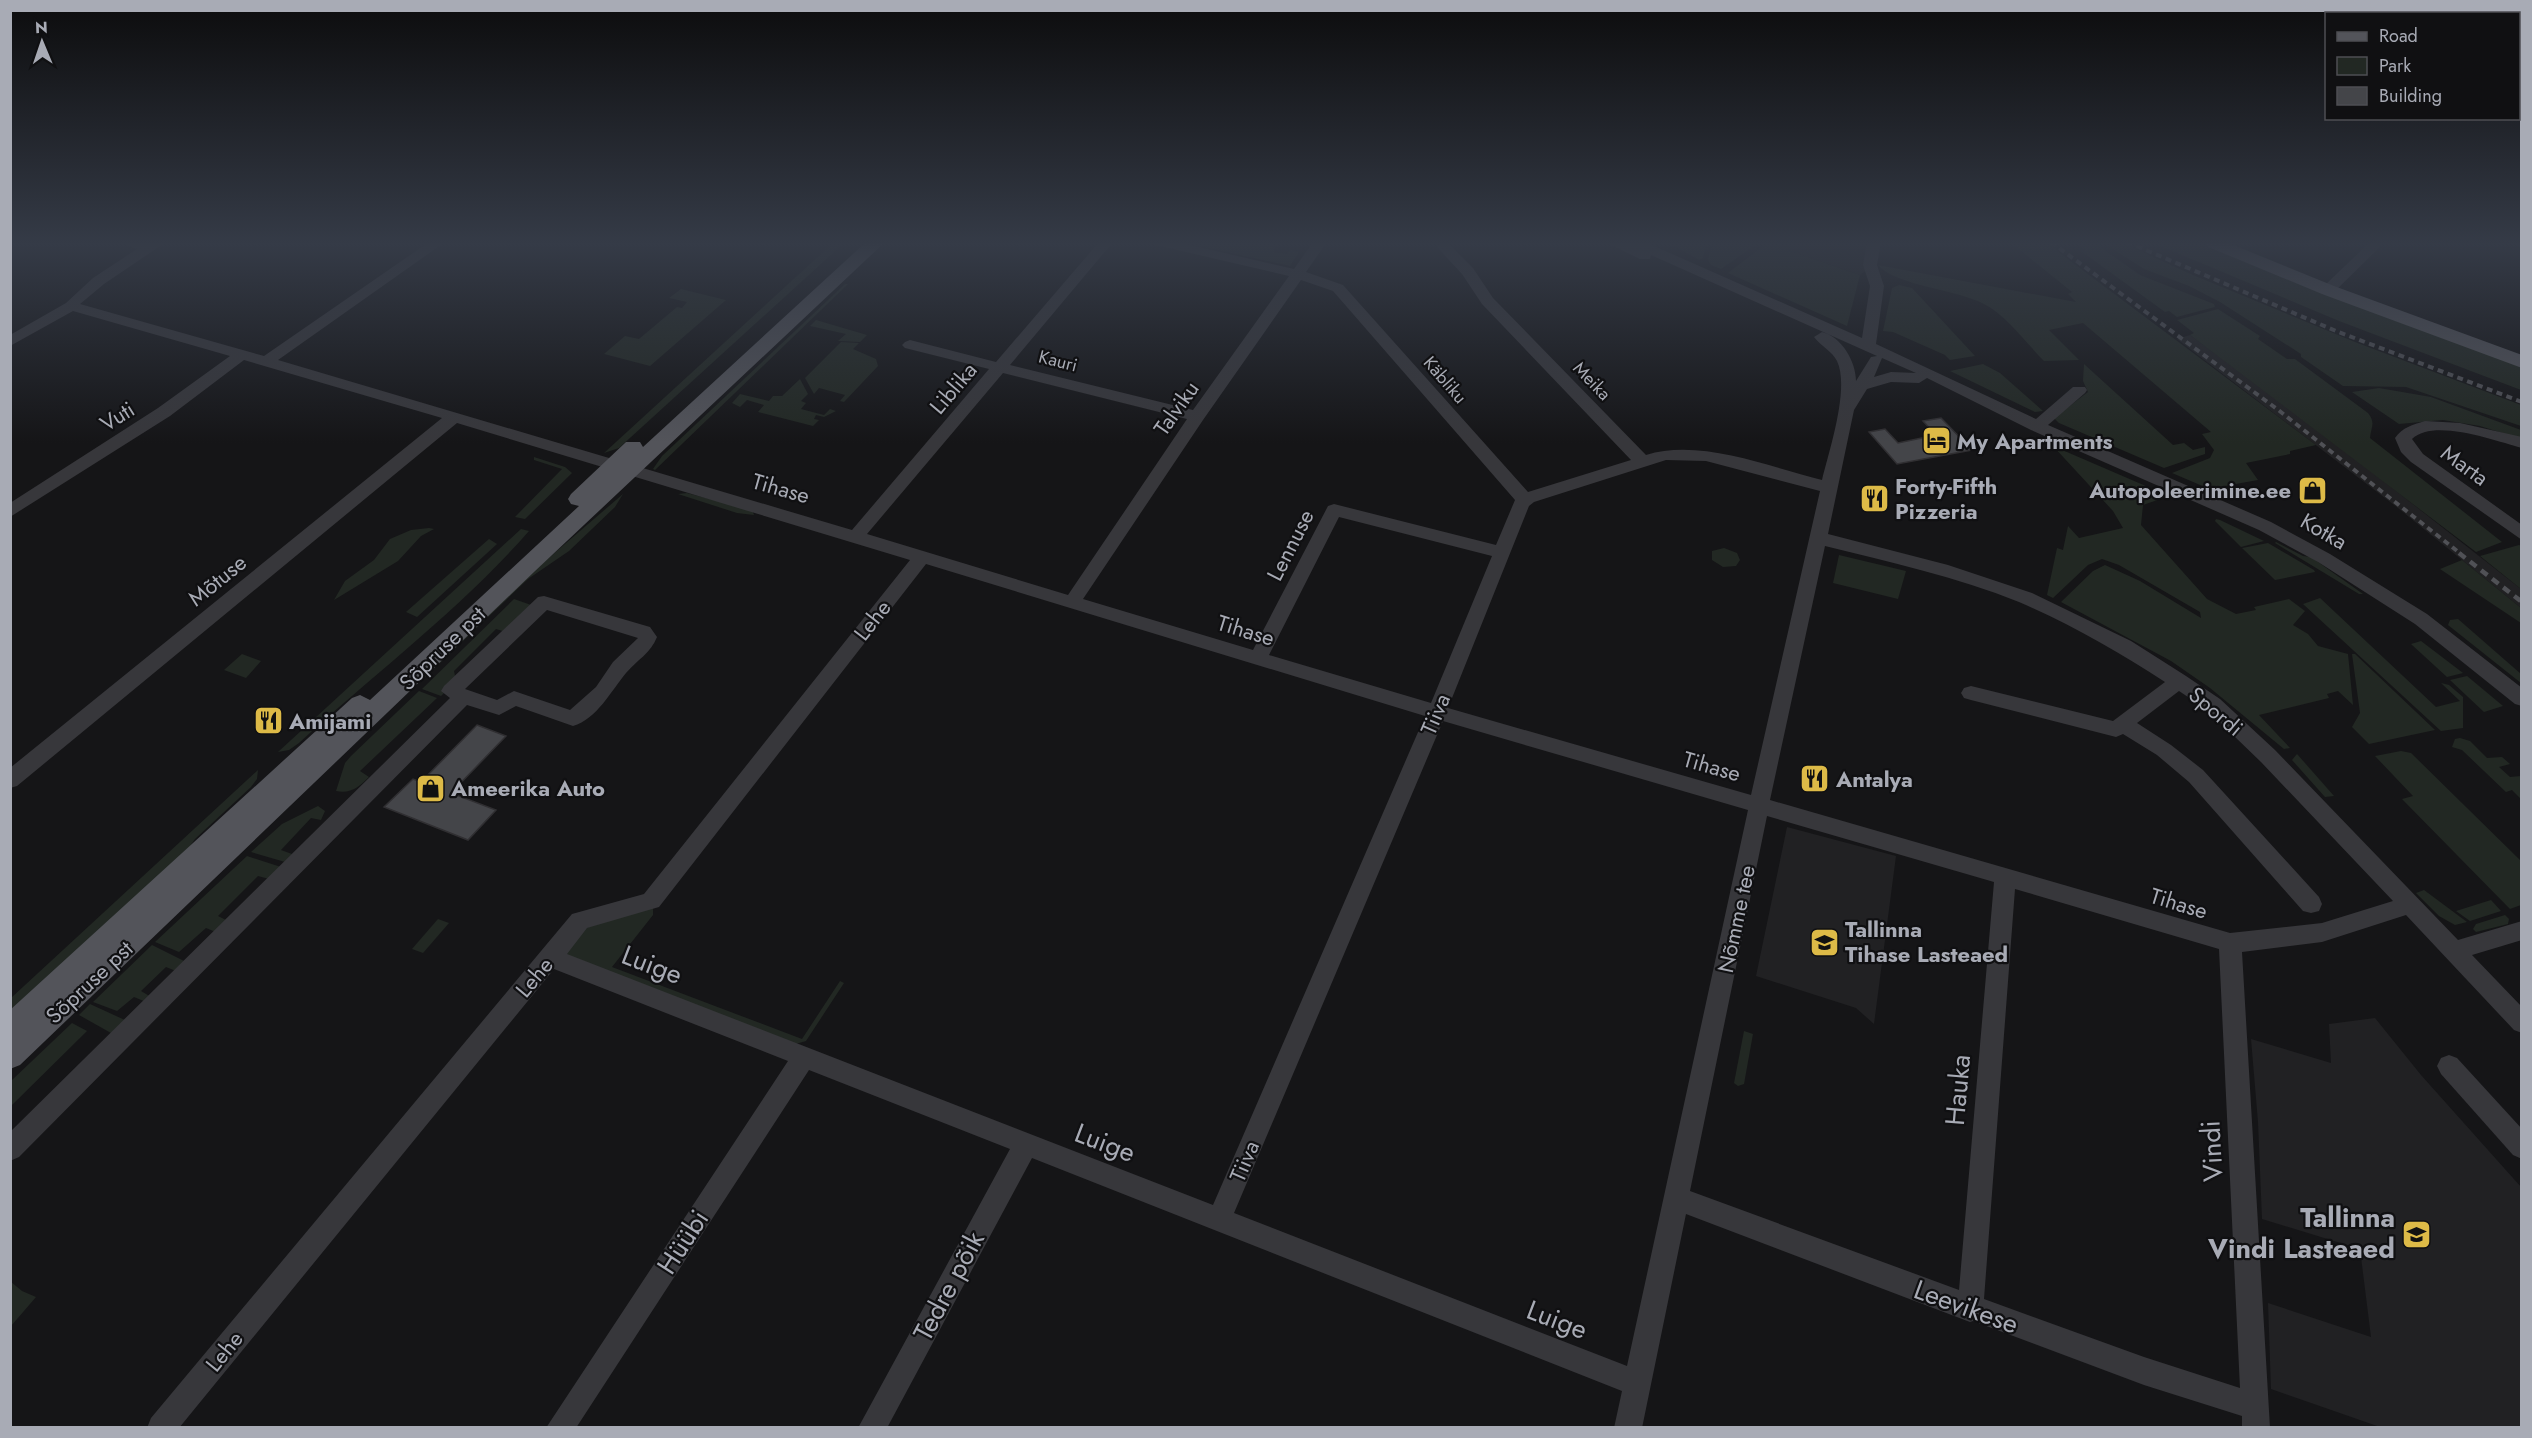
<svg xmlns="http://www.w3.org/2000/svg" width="2532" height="1438" font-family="Jost,sans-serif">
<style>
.built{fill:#212123}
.green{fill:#222823}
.building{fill:#444549;stroke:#302f32;stroke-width:1.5}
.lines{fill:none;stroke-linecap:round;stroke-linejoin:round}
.minor{fill:#37373b;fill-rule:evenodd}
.major{fill:#53545a;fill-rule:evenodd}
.rail-far1{stroke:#505156;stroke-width:4;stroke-dasharray:6 4.5;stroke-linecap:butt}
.rail{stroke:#505156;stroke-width:4.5;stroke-dasharray:8 6;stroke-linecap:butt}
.labels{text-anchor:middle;stroke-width:4.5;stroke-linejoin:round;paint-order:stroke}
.far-street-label{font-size:18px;fill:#a8abb5;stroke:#101012}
.street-label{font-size:22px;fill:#a8abb5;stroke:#101012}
.poi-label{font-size:22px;font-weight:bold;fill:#a8abb5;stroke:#101012;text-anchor:start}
.near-street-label{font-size:27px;fill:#a8abb5;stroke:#101012}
.near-poi-label{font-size:27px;font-weight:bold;fill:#a8abb5;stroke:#101012;text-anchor:end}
</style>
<rect width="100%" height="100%" fill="#151517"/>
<g class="built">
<path d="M1769 242H1881L1877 262 1860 275 1767 243Z"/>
<path d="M2190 335 2307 421 2521 589V608L2398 508 2177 339Z"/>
<path d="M1787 827 1896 856 1874 1024 1856 1008 1756 976Z"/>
<path d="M2375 1018 2421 1075 2521 1187V1427H2380L2271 1389 2268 1303 2371 1337 2360 1249 2262 1219 2258 1122 2251 1039 2331 1063 2329 1024Z"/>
</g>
<g class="green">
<path d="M834 242H845L619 448 604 453Z"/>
<path d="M1181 242H1279L1273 252 1287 254 1290 250 1299 252 1290 266Z"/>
<path d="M1656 242H1707L1703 258 1699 260 1675 246Z"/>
<path d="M1712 242H1760L1721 269 1711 265 1708 260Z"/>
<path d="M2010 242H2045L2316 445 2290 451V454L2246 463 2258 480 2219 487 2230 493 2226 496 2172 473 2210 458 2214 450 2202 434 2211 432 2083 323 2049 330 2079 360 2044 361C2026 343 2007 316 1984 304 1959 290 1893 285 1878 265L2076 302 2068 294 2072 292Z"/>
<path d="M2074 242H2093L2140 275 2214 304 2215 307 2177 317 2169 311 2165 312 2081 251 2085 250Z"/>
<path d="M2102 242H2120L2193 275 2355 342 2521 405V426L2406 387 2343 386 2301 357V354L2220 302 2189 286 2144 269Z"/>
<path d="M2151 242H2200L2290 280 2521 366V390L2339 321Z"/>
<path d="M1767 243 1860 275 1847 326 1728 273Z"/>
<path d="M845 284H848L655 470 653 469 662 456Z"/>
<path d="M1899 285 1912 288 1975 356 1950 360 1945 355 1893 332 1883 331 1892 288Z"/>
<path d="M681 289 726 300 650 366 604 354 625 336 639 339 677 307 682 308 687 302 669 298Z"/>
<path d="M2218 309 2260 336 2258 339 2287 359H2295L2368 413C2376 423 2371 427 2370 438L2502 542 2476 552 2190 335 2194 333 2177 320Z"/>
<path d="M816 320 867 335 860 342 838 341 846 334 810 326Z"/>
<path d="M841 342 859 343 853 349 876 359 878 366 844 402 840 401 845 395 819 388 814 394 805 378Z"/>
<path d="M1983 364 2000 373 2043 411 2035 412 1950 371Z"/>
<path d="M2084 364 2173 445 2184 443 2193 450 2205 447V454L2164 468 2059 423 2054 418 2088 392 2083 381Z"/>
<path d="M800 379 808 394 801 401 806 403 801 409 824 415 830 409 836 411 824 417 816 415 814 419 819 420 813 426 758 412 764 405 747 400 740 407 732 403 740 394 769 401 773 396H782Z"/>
<path d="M2379 388 2431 397 2521 430V439L2480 426 2443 420 2399 424 2352 392Z"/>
<path d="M2053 446 2169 496 2143 505 2141 525 2207 599 2236 614 2256 610 2254 607 2289 599 2305 611 2293 625 2308 634 2318 646 2348 654 2353 705 2338 691 2327 694 2329 698 2259 715 2290 748 2284 749 2210 688 2171 661 2061 602 2093 571 2105 565 2140 581 2201 618 2200 612 2119 565 2102 559 2088 565 2053 598 2047 595 2057 548 2063 550 2068 526 2079 538 2123 528 2113 511Z"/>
<path d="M534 457 565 467 572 473 525 519 515 517 562 469 534 460Z"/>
<path d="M687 493 752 510 754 515 737 513 678 494Z"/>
<path d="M623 494 615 507 569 551 528 579 419 683 444 654 537 568Z"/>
<path d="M2216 519 2220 520 2264 541 2241 547 2215 521Z"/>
<path d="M429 528 434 529 421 536 398 561 334 600 345 581 374 560 390 539 411 530Z"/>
<path d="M521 529 529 531C460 610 376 672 299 743L289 750 278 752Z"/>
<path d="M489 539 497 544 417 617 406 612Z"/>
<path d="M2276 542 2303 556 2311 557 2363 594H2359L2275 543Z"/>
<path d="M2268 543 2314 570 2315 572 2275 580 2242 548Z"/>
<path d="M2519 545 2521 546V589L2480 556Z"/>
<path d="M1724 548 1737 553 1740 560 1736 566 1723 567 1712 560V551Z"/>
<path d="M1839 555 1906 571 1898 599 1833 583Z"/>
<path d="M2462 560 2521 608V623L2440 569Z"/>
<path d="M2320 598 2436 707 2460 701 2441 683 2449 685 2463 697V728L2441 731 2303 604Z"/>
<path d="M514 599 534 606 506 632 496 629 454 671 456 681 441 696 422 689Z"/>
<path d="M2458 619 2521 674V683L2448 625 2450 620Z"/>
<path d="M2421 641 2463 673 2447 677 2411 644Z"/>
<path d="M242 654 261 661 246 678 224 670Z"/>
<path d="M2352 654H2355L2435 730 2369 744 2352 727 2360 713Z"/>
<path d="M2467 676 2503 706 2484 712 2450 680Z"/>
<path d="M419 691 437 698 360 771 369 777C359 787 351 794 336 791L345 763 351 756Z"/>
<path d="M2460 738 2470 741 2487 758 2502 757 2510 764 2499 767 2510 777 2521 776V799L2512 790 2506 792 2462 750 2452 747 2455 739Z"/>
<path d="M2401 751 2411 753 2521 861V905L2510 909 2402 799 2413 796 2375 756Z"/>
<path d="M2297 754 2334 796 2325 797 2292 760Z"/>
<path d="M258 770 257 779 251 787 195 839 179 862 11 1019V998Z"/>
<path d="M318 806 325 811 321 820 311 818 281 850 292 854 285 862 251 852 282 824Z"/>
<path d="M247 856 281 867 269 879 258 876 218 916 228 921 218 933 206 928 179 952 155 942Z"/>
<path d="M2424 890 2467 922 2455 925 2439 916 2416 893Z"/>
<path d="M2491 900 2501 911 2470 921 2456 911Z"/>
<path d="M653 904V915L612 967 802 1039 840 981 844 983 806 1041 792 1045 563 955 578 931Z"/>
<path d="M2505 915 2509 919 2508 924 2476 932 2473 929 2476 924Z"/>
<path d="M438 919 449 923 423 953 412 949Z"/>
<path d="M152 945 190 964 181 973 166 967 141 991 151 997 146 1002 134 997 117 1011 93 1002Z"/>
<path d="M90 1004 127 1021 114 1033H111L79 1015Z"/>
<path d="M72 1023 87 1031 11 1106V1081Z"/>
<path d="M1744 1031 1753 1034 1744 1084 1738 1086 1734 1083Z"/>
<path d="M11 1282 22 1291 36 1297 11 1326Z"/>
</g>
<g class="building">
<path d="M1941 418 1972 450 1897 464 1869 432 1885 429 1898 443 1936 435 1923 421Z"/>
<path d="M477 725 506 736 451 793 496 810 468 840 384 807 413 779 421 782Z"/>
</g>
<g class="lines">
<g class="minor">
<path d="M119 242H166L104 284 80 304 264 356 429 242H445L278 360 852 530 989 369 905 348 902 345 905 342 910 340 996 362 1099 242H1113L1010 365 1193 410 1289 276 1156 245 1154 242H1177L1294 269 1313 242H1327L1306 272 1343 285 1528 492 1631 460 1482 304 1462 274 1436 246 1443 242 1448 243 1473 268 1493 298 1646 455C1700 438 1769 467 1822 480 1829 451 1850 388 1837 361 1832 351 1821 346 1814 337L1822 332C1842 337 1856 362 1856 381L1871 357 1877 356 1651 255 1650 259H1640L1605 242H1645L1862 338 1870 286 1863 265 1867 242H1881L1877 265 1884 286 1876 344 2036 419 2073 387H2085L2087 390 2085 393 2048 425 2271 522 2330 554 2427 614 2522 688V706L2515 704 2415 624 2318 562 2259 530 2031 430 1927 378 1919 383 1891 382 1867 389 1854 410 1828 534 1948 565 2032 593 2131 641 2186 676 2220 699 2275 750 2458 940 2522 921V940L2472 955 2522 1007V1033L2514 1030 2406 915 2322 942 2242 952 2270 1428H2242V1416L2144 1385 1973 1321 1970 1322 1686 1214 1642 1428H1614L1622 1391 1032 1158 887 1428H858L1010 1149 809 1070 576 1428H546L788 1061 554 969 179 1428H147L151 1418 572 914 644 894 910 560 457 423 17 786 10 788V768L442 418 244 360 170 416 10 517V503L158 408 230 356 73 311 10 346V335L66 303 93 278 137 249ZM1301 280 1333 291 1515 500 1496 545 1334 504 1328 506 1253 650 1083 599 1203 420ZM1882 358 1916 373 1891 372 1874 377ZM1003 373 1187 419 1068 595 867 534ZM1666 460 1706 461 1820 491 1751 795 1448 708 1529 506 1534 502ZM1339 517 1492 556 1431 703 1269 655ZM1825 546C1890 562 1957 577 2019 602 2070 624 2119 652 2165 682L2113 721 1971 686 1964 688 1961 693 1964 698 1971 700 2116 737 2123 734 2157 755 2189 782 2303 911 2311 913 2319 911 2322 904 2319 897 2203 770 2171 745 2137 723 2179 691 2206 709 2261 762 2393 901 2322 923 2230 933 1770 800ZM926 564 1425 716 1213 1205 567 954 587 928 659 907ZM1443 721 1748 810 1627 1366 1234 1213ZM1767 816 1994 882 1959 1290 1690 1191ZM2015 889 2219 949 2240 1388 2144 1357 1984 1299Z"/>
<path d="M2370 242H2385L2333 293H2323L2321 290 2323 287Z"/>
<path d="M2510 242H2522V248Z"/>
<path d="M2425 421 2460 423 2522 437V448C2495 441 2434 418 2412 439L2423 454 2522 525V540L2411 462 2401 452 2395 438C2403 427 2412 425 2425 421Z"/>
<path d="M544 596 650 627 657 637C651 653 637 660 626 673 611 691 597 719 573 726L516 706 499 715 467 705 19 1157 10 1161V1132L450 698 441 691 444 686 538 597ZM547 610 638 638 613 662 596 687 570 710 514 691 497 700 465 689Z"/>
<path d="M2449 1055 2457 1058 2522 1129V1159L2513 1155 2441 1074 2437 1066 2441 1058Z"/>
</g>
<g class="major">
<path d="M866 242H885L534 572 20 1065 10 1069V1010L352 698 360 695 370 700 579 506 571 504 568 499 571 494 626 442H640L643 447Z"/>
<path d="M2203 242H2226L2334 286 2522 355V368L2322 294 2206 246Z"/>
</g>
<g class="rail-far1">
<path d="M2051 242 2277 409 2461 554"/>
<path d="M2127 242 2336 331 2522 402"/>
</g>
<path class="rail" d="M2459 553 2522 602"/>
</g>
<linearGradient id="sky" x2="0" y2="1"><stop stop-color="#0c0c0d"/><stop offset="0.55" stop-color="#353b47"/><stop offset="1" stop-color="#353b47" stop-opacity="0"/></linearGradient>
<rect width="2532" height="443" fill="url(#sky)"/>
<defs>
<symbol id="hotel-square" viewBox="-11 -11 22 22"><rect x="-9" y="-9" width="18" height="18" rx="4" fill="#ddba47" stroke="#101012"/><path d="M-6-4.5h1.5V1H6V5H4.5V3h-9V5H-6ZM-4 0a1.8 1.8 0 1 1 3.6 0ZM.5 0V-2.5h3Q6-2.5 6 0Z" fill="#111"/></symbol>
<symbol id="shop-square" viewBox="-11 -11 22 22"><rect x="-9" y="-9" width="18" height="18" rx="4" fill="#ddba47" stroke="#101012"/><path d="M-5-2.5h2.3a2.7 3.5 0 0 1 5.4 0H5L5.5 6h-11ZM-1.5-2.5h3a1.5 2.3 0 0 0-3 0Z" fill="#111"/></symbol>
<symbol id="restaurant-square" viewBox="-11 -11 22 22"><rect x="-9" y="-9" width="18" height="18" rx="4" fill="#ddba47" stroke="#101012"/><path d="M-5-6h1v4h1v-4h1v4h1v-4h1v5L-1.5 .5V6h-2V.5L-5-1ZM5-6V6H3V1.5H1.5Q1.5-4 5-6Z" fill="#111"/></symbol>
<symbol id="school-square" viewBox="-11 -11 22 22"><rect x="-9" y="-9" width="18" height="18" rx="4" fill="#ddba47" stroke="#101012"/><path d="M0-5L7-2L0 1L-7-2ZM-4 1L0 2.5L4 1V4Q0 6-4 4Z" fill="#111"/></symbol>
</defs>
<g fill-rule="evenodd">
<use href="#hotel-square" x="1920" y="424" width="33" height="33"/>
<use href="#shop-square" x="2296" y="474" width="33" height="33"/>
<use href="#restaurant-square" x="1858" y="482" width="33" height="33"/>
<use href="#restaurant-square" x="252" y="704" width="33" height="33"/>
<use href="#restaurant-square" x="1798" y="762" width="33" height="33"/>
<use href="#shop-square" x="414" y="772" width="33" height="33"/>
<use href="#school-square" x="1808" y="926" width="33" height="33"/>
<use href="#school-square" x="2400" y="1218" width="33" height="33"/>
</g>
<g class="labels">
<g class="far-street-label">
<text transform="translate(1058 361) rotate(14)" y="6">Kauri</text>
<text transform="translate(1445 380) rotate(49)" y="6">Käbliku</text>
<text transform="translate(1592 381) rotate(46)" y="6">Meika</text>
</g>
<g class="street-label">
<text transform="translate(953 388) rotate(-50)" y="8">Liblika</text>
<text transform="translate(1176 408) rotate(-55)" y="8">Talviku</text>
<text transform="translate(117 416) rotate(-32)" y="8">Vuti</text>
<text transform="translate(2465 465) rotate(36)" y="8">Marta</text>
<text transform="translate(781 488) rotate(16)" y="8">Tihase</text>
<text transform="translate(2324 531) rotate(30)" y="8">Kotka</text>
<text transform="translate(1290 545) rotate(-63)" y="8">Lennuse</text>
<text transform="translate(217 580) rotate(-39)" y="8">Mõtuse</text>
<text transform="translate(872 620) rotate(-52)" y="8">Lehe</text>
<text transform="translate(1246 630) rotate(17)" y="8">Tihase</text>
<text transform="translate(442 648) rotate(-44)" y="8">Sõpruse pst</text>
<text transform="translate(2216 711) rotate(40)" y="8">Spordi</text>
<text transform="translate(1435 714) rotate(-67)" y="8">Tiiva</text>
<text transform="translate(1712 766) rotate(16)" y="8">Tihase</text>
<text transform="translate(2179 903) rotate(17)" y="8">Tihase</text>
<text transform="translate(1736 919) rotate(-78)" y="8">Nõmme tee</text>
<text transform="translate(534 977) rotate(-50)" y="8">Lehe</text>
<text transform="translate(89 982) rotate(-43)" y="8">Sõpruse pst</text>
<text transform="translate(1244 1161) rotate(-67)" y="8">Tiiva</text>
<text transform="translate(224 1351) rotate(-51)" y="8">Lehe</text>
</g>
<g class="poi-label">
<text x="1957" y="449">My Apartments</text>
<text x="1895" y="494">Forty-Fifth<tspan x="1895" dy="25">Pizzeria</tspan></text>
<text x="2291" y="498" text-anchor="end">Autopoleerimine.ee</text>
<text x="289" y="729">Amijami</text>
<text x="1836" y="787">Antalya</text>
<text x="451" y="796">Ameerika Auto</text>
<text x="1845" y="937">Tallinna<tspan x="1845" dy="25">Tihase Lasteaed</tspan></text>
</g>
<g class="near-street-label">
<text transform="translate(652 965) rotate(21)" y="9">Luige</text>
<text transform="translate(1958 1090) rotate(-85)" y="9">Hauka</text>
<text transform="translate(1105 1143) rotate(21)" y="9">Luige</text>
<text transform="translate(2212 1151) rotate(-93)" y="9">Vindi</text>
<text transform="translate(683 1242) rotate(-57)" y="9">Hüübi</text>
<text transform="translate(949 1286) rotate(-62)" y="9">Tedre põik</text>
<text transform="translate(1966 1307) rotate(20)" y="9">Leevikese</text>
<text transform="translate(1557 1320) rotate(21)" y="9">Luige</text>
</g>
<g class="near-poi-label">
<text x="2395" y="1227">Tallinna<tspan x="2395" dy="31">Vindi Lasteaed</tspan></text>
</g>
</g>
<rect width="2532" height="1438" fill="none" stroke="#a8abb5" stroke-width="24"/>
<rect x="2325" y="12" width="195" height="108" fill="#101012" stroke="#4d4e53" stroke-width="1.5"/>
<rect x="2337" y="32" width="30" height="9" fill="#53545a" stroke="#4d4e53" stroke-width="1.5"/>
<text x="2379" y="42" font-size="18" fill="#a8abb5">Road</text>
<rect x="2337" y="57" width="30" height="18" fill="#222823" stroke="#4d4e53" stroke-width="1.5"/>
<text x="2379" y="72" font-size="18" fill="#a8abb5">Park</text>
<rect x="2337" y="87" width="30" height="18" fill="#444549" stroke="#4d4e53" stroke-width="1.5"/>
<text x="2379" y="102" font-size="18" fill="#a8abb5">Building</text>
<g transform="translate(42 42) rotate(358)" stroke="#101012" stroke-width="4.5" paint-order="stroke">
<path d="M0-4.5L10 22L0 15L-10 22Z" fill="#a8abb5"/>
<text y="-9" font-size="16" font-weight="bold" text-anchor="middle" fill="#a8abb5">N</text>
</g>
</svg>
